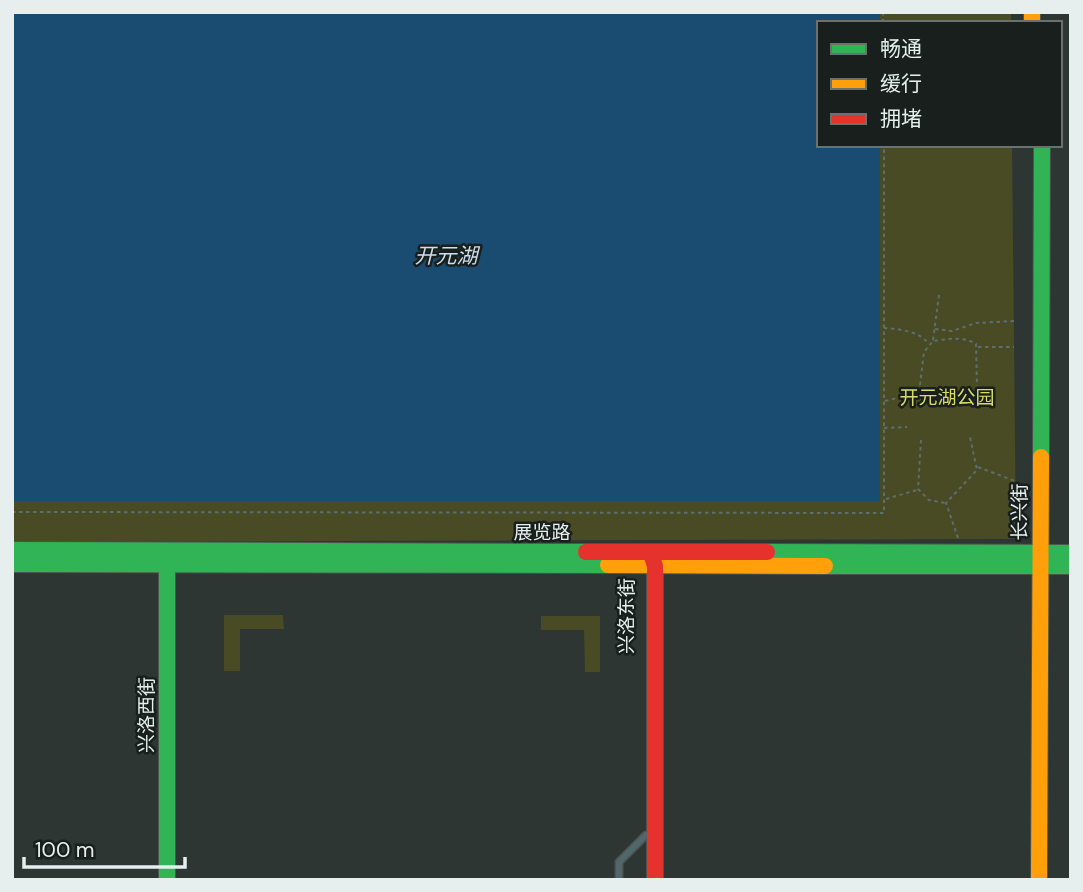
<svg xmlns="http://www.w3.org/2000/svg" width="1083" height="892" font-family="'DM Sans','Noto Sans SC',sans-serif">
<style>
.green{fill:#484b23}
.water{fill:#1a4b70}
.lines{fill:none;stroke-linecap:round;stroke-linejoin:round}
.lane-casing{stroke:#4c5351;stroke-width:9}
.fast-casing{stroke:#4c5351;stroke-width:18}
.slow-casing{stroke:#4c5351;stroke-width:18}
.jam-casing{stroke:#4c5351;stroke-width:18}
.path{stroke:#5e6e70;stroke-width:2;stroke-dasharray:3.5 3.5;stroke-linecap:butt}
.lane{stroke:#50676b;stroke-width:6}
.fast{stroke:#30b455;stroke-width:16}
.slow{stroke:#ff9f0a;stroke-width:16}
.jam{stroke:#e5322d;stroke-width:16}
.labels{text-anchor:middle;stroke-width:5;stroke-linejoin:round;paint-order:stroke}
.park-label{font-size:19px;fill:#d8dc67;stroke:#181f1d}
.street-label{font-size:19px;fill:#e6efed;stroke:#181f1d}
.water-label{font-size:21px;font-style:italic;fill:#cddeee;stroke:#181f1d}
</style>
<rect width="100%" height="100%" fill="#2e3634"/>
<g class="green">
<rect x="880" y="12" width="131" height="11"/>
<path d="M880 145H1012L1016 539 12 542V501H879Z"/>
<path d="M224 615H283L284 629H240V671H224Z"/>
<path d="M541 616H600V672H585L584 630H541Z"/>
</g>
<path class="water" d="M12 12H880V23H819V145H880V501H12Z"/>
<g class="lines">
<defs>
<path id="lane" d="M619 880V862L646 835"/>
<g id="fast">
<path d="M1041 457 1042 145"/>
<path d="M12 550 586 552"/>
<path d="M767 552 1071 553"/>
<path d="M167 555V880"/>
<path d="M12 564 608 565"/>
<path d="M825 566H1071"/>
</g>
<g id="slow">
<path d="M1032 12V23"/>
<path d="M608 565 825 566"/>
<path d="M1039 880 1041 457"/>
</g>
<g id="jam">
<path d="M586 552H767"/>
<path d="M652 557 655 566V880"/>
</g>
</defs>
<use href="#lane" class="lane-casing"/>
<use href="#fast" class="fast-casing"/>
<use href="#slow" class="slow-casing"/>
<use href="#jam" class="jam-casing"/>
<g class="path">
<path d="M883 12V23"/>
<path d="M884 328C899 329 919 331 929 344"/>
<path d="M935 329 952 331 976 323 1014 321"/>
<path d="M933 340 939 295"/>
<path d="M978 347H1014"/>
<path d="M920 385 924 352 933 341C947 339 964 336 976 344L977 386"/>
<path d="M885 401 901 397"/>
<path d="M884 428 907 427"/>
<path d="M921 440 918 489 929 500 945 503"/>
<path d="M978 467 1015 481"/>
<path d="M886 499 917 490"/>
<path d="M12 512 884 513V145"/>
<path d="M958 538 946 503 977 470 970 437"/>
</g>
<use href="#lane" class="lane"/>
<use href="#fast" class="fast"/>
<use href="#slow" class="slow"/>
<use href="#jam" class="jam"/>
</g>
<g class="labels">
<g class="park-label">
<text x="947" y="404">开元湖公园</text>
</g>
<g class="street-label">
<text transform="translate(1019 512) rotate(-90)" y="7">长兴街</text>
<text x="542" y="539">展览路</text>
<text transform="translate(626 616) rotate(-90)" y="7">兴洛东街</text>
<text transform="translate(146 715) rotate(-90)" y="7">兴洛西街</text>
</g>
<g class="water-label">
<text x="446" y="263">开元湖</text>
</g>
</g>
<rect width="1083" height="892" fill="none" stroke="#e6efed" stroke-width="28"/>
<rect x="817" y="21" width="245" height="126" fill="#181f1d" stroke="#6a7270" stroke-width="2"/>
<rect x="831" y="44" width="35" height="10" fill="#30b455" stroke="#6a7270" stroke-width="2"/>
<text x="880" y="56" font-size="21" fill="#e6efed">畅通</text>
<rect x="831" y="79" width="35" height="10" fill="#ff9f0a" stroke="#6a7270" stroke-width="2"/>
<text x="880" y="91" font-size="21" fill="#e6efed">缓行</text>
<rect x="831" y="114" width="35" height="10" fill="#e5322d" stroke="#6a7270" stroke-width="2"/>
<text x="880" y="126" font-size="21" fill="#e6efed">拥堵</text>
<path d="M24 857v10h161v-10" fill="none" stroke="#e6efed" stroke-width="3.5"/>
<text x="35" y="857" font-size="21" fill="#e6efed" stroke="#181f1d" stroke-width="5" paint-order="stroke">100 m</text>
</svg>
